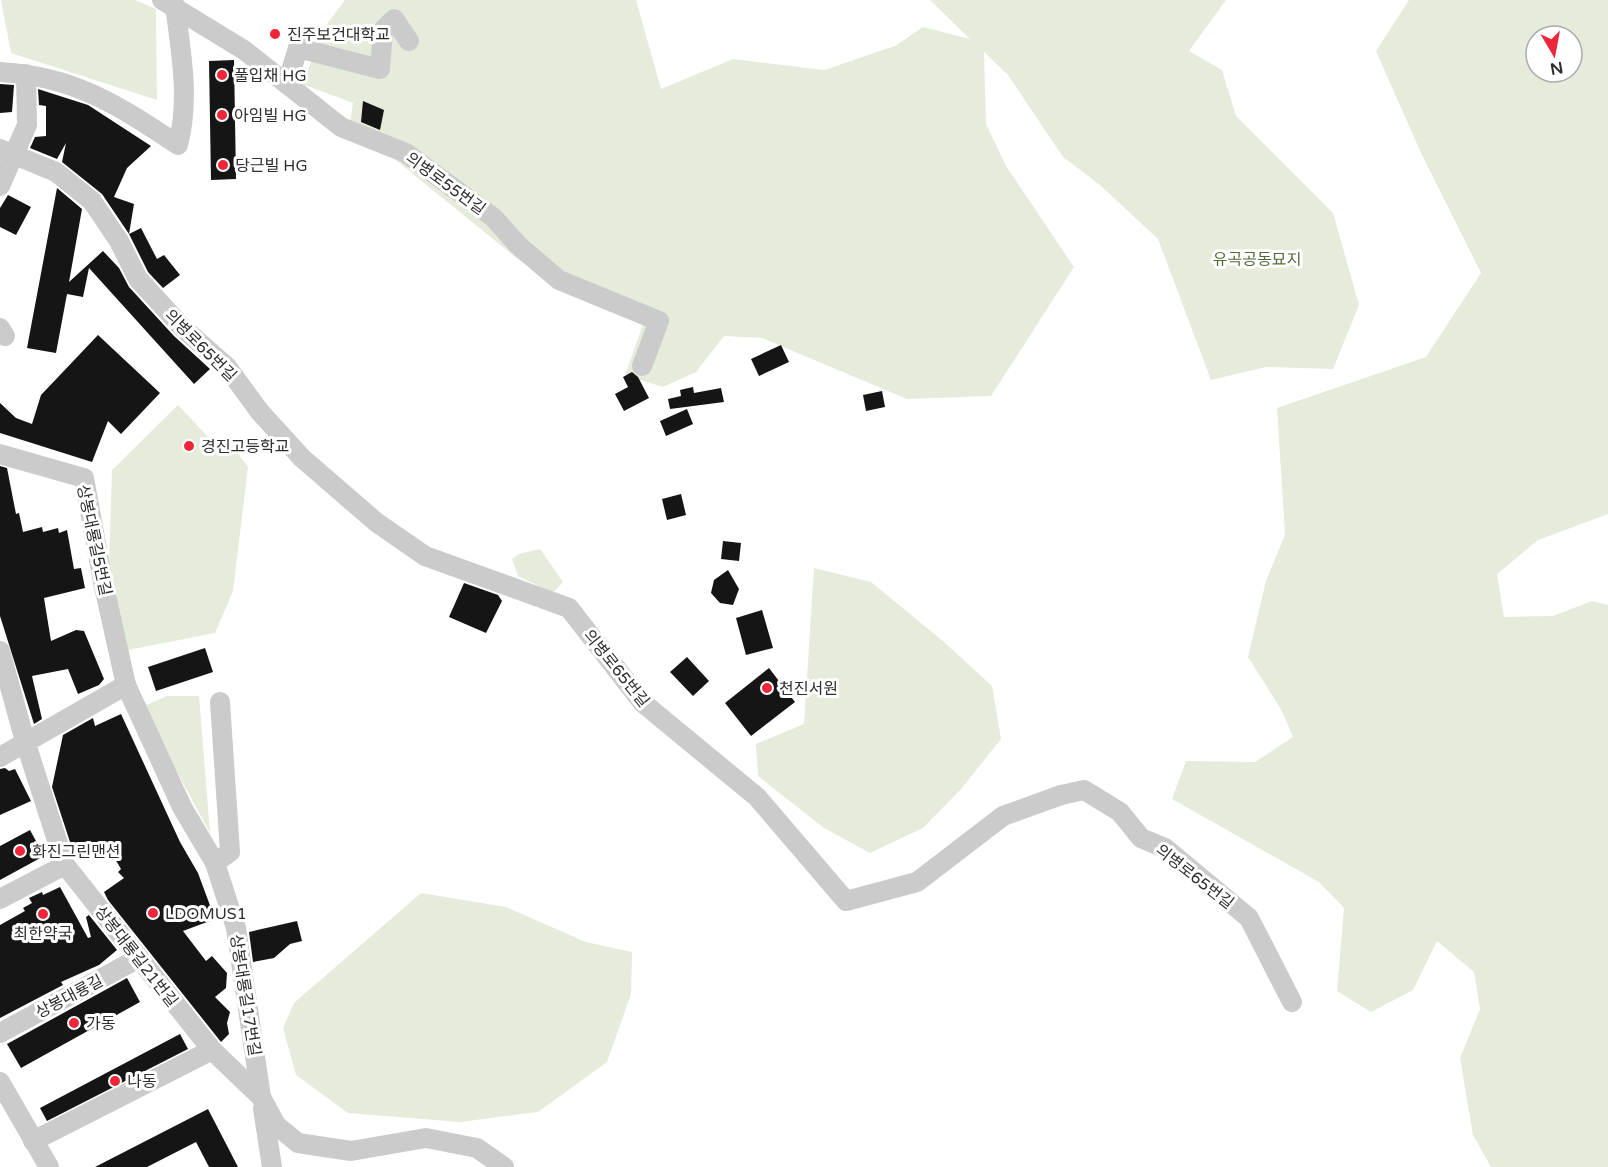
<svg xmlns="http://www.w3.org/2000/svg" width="1608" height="1167" font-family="'Varela Round','Noto Sans KR',sans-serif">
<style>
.green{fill:#e5ecdb;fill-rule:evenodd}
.building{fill:#151515}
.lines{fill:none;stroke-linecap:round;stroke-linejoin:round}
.minor{stroke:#cbcbcb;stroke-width:20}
.poi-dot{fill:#ef263a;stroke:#fff;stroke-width:2}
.labels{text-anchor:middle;stroke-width:6;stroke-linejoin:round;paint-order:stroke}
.poi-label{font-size:16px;fill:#2e2e2e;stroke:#fff;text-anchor:start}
.street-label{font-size:16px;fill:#2e2e2e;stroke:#fff}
.park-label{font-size:16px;fill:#526c39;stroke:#fff}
</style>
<rect width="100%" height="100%" fill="#fff"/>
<g class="green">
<path d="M1 0H135L156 9 157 100 11 53Z"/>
<path d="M345 0H636L661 89 733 59 824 70 895 46 923 27 970 39 930 0H1226L1189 51 1222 70 1236 116 1333 213 1359 305 1333 369 1266 367 1211 380 1158 239 1100 185 1063 157 1008 75 984 52 986 124 1006 166 1074 267 991 396 907 399 762 338 724 336 696 372 663 387 625 375 645 319 519 260 350 123 353 103 302 84 327 24Z"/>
<path d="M1409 0H1608V514L1538 540 1497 574 1504 617 1553 616 1592 601 1608 605V1167H1491L1473 1135 1460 1058 1480 1009 1474 972 1437 941 1413 990 1371 1012 1337 991 1344 908 1319 882 1172 799 1186 761 1255 762 1293 737 1282 711 1248 657 1266 581 1285 535 1277 408 1426 357 1481 273 1421 153 1376 51ZM1536 36H1572V72H1536Z"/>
<path d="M178 405 211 440H228L248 467 233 591 215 633 128 650 109 565 112 470Z"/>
<path d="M540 549 563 582 553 593 518 576 512 559 519 554Z"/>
<path d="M814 568 871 582 944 642 992 686 1001 739 961 789 923 828 870 853 824 828 758 776 756 744 804 724Z"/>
<path d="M167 696H199L210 833 142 707Z"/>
<path d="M421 893 506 907 586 942 632 952 631 994 607 1062 538 1112 460 1122 348 1113 296 1075 283 1028 294 1003Z"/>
</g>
<g class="building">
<path d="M234 60 236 179 211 180 209 61Z"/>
<path d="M0 84 14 85 12 112 0 113Z"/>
<path d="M38 89 88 105 151 146 127 168 114 197 134 204 129 234 141 228 157 259 164 255 180 275 163 288 148 272 129 234 102 194 62 162 66 143 57 159 30 148 35 137 46 136V106L39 105Z"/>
<path d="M363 101 384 110 380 130 361 122Z"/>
<path d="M57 188 82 209 69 282 103 251 119 268 129 287 174 336 210 369 194 384 89 268 83 297 67 294 56 353 27 348Z"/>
<path d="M8 195 31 207 16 235 0 227V208Z"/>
<path d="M98 335 160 393 121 434 108 421 92 462 0 433V403L16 418 32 424 41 395Z"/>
<path d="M781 345 789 362 759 376 751 359Z"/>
<path d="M632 372 638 377 649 398 624 411 615 394 628 387 623 377Z"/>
<path d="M693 387 694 393 721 388 724 402 670 409 668 399 681 396 680 390Z"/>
<path d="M882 391 885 407 866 411 863 395Z"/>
<path d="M687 409 693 424 666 436 660 421Z"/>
<path d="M0 466 7 468 16 514 19 513 23 532 42 527 43 532 58 528 59 533 67 530 74 569 81 568 85 588 44 598 51 641 76 630 84 631 104 679 99 685 78 694 68 669 32 676 42 719 34 724 0 616Z"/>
<path d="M681 494 686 515 667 520 662 499Z"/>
<path d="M723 541 741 543 739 561 721 559Z"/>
<path d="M728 570 739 589 733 605 720 603 711 593 714 580Z"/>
<path d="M464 583 498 595 502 601 486 633 449 617Z"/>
<path d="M762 610 773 648 746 655 736 618Z"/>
<path d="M205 648 213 672 156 691 148 667Z"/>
<path d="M687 657 709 681 693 696 670 672Z"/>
<path d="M769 668 795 702 751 736 725 703Z"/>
<path d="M121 714 180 842 198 873 215 919 183 931 206 961 212 956 227 973 226 988 215 997 230 1012 227 1023 229 1034 221 1042 108 900 104 892 124 878 118 872 121 869 105 842 82 859 70 842 52 787 63 735 93 718 95 726Z"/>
<path d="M5 768 9 771 15 769 31 801 0 815V769Z"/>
<path d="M30 830 44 856 0 880V846Z"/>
<path d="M60 887 88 938 91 937 86 917 89 915 117 950 99 965 61 982 63 985 0 1018V925L25 911 23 908 32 903 29 898 42 892 43 895Z"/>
<path d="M297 921 302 941 290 944 274 958 253 962 249 932Z"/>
<path d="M127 978 140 1002 21 1068 7 1044Z"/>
<path d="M180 1034 188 1049 47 1121 40 1108Z"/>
<path d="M208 1109 238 1167H209L196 1142 147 1167H95Z"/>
</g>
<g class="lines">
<g class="minor">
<path d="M162 0 244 50 341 127 406 153 494 218 518 245 559 280 659 321 642 366"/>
<path d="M0 72C74 76 118 105 178 145 190 100 181 51 175 6"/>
<path d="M287 84 298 48 380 69 383 30 394 19 409 41"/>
<path d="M0 149 56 172 92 201 119 241 138 279 183 328 227 367 260 412 302 458 376 522 425 556 569 608 643 703 757 797 846 901 917 882 1003 816 1061 795 1084 790 1120 812 1141 838 1165 848 1249 918 1292 1002"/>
<path d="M0 186 27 125 26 74"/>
<path d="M0 328 5 336"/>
<path d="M0 454 84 478 103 582 126 685 182 807 215 863 236 928 261 1097 276 1125 298 1143 351 1151 426 1138 477 1148 504 1167"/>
<path d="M0 651 25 741 65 865 212 1050 261 1097"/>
<path d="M0 757 126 685"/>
<path d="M215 863 230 852 220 702"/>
<path d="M0 899 65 865"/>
<path d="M0 1033 139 958"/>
<path d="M0 1082 49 1167"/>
<path d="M263 1109 272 1167"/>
<path d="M33 1141 212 1050"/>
</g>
</g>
<g class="poi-dot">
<circle cx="275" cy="34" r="6"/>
<circle cx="222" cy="75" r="6"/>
<circle cx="222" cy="115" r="6"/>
<circle cx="223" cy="165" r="6"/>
<circle cx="189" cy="446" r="6"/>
<circle cx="767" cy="688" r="6"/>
<circle cx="20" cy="851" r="6"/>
<circle cx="153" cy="913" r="6"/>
<circle cx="43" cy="914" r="6"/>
<circle cx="74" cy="1023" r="6"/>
<circle cx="115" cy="1081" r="6"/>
</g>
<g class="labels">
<g class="poi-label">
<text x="287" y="40">진주보건대학교</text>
<text x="234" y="81">풀입채 HG</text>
<text x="234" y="121">아임빌 HG</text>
<text x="235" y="171">당근빌 HG</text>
<text x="201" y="452">경진고등학교</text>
<text x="779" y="694">천진서원</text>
<text x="32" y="857">화진그린맨션</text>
<text x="165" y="919">LDOMUS1</text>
<text x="43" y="939" text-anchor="middle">최한약국</text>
<text x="86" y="1029">가동</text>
<text x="127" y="1087">나동</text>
</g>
<g class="street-label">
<text transform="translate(446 183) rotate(36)" y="6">의병로55번길</text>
<text transform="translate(201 345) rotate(45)" y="6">의병로65번길</text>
<text transform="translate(95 540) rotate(78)" y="6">상봉대룡길5번길</text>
<text transform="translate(617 668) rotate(51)" y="6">의병로65번길</text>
<text transform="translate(1195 876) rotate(38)" y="6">의병로65번길</text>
<text transform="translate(137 956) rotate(52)" y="6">상봉대룡길21번길</text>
<text transform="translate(246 995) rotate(81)" y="6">상봉대룡길17번길</text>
<text transform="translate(69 996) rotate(-28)" y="6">상봉대룡길</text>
</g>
<g class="park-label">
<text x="1257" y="265">유곡공동묘지</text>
</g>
</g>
<g transform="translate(1554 54) rotate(170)"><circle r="28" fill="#ffffff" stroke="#ababab" stroke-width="1.5"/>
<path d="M0-4.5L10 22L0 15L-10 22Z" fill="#ef263a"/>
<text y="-9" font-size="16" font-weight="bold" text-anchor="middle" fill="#2e2e2e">N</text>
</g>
</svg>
